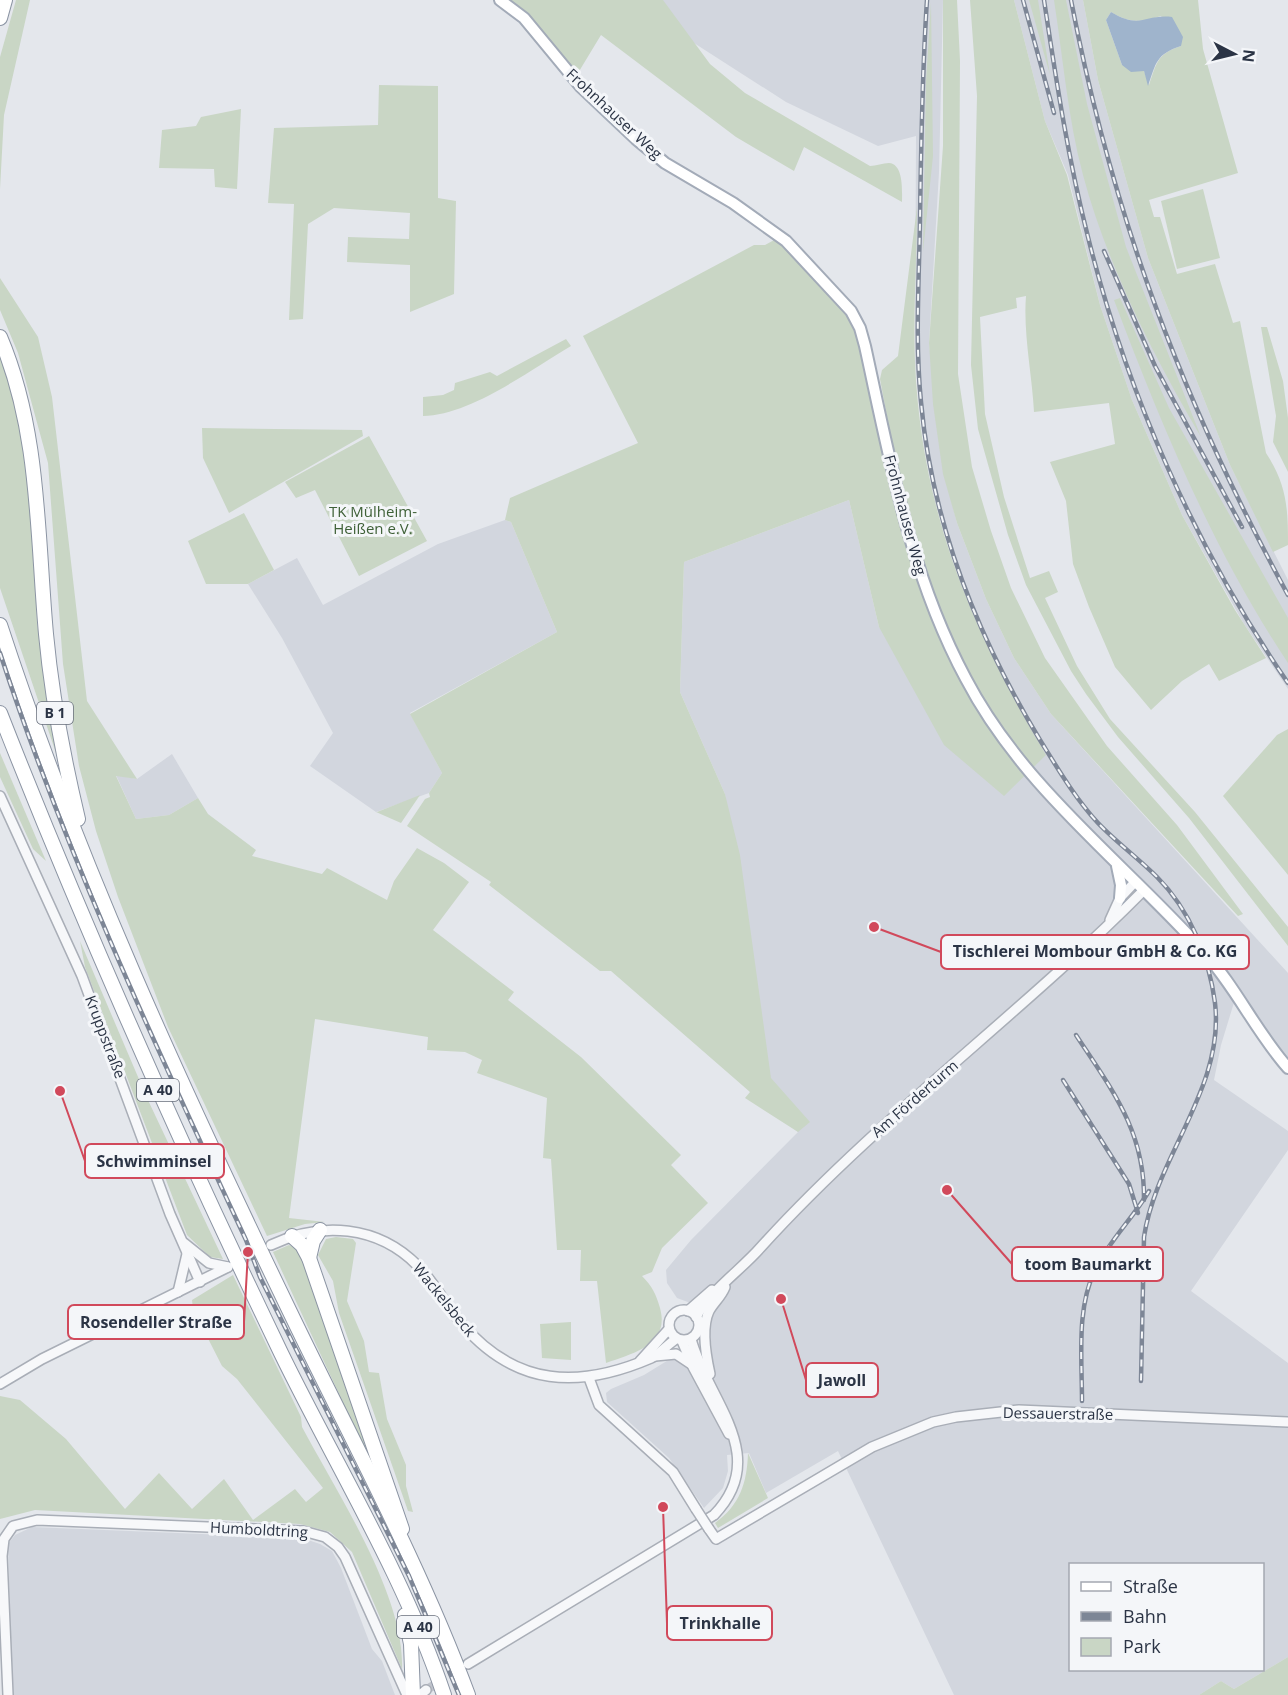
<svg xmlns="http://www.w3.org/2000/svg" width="1288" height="1695" font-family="'Open Sans',sans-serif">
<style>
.built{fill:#d2d6de;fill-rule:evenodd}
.green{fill:#c9d6c5;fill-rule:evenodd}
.water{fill:#9fb4cc}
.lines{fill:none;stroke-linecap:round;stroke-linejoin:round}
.minor-tunnel{stroke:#bfc3cb;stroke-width:9;stroke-dasharray:9 4.5;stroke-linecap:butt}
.minor-casing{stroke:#a9aeb7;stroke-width:12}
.major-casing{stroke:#a3abb8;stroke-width:14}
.highway-casing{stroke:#8b94a3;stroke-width:16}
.minor{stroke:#f7f8fa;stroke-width:9}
.major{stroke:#fff;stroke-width:10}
.highway{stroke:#fff;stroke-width:14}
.rail-casing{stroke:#7d8696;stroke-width:4.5}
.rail{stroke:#f4f6f9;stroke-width:2;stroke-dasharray:7;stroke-linecap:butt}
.minor-bridge-casing{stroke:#a9aeb7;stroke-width:12;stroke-linecap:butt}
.minor-bridge{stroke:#f7f8fa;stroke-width:9}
.labels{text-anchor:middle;stroke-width:6;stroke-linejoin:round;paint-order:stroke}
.shield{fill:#f4f6f9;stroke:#676e7b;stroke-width:1.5}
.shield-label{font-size:14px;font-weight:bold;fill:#2b3445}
.street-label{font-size:15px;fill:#2b3445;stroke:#f4f6f9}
.park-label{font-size:15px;fill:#3f6138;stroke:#f4f6f9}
.leader{fill:none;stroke:#d1495b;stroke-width:2}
.callout-dot{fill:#d1495b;stroke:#f4f6f9;stroke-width:2}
.callout{fill:#f4f6f9;stroke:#d1495b;stroke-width:2}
.callout-label{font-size:16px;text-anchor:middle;font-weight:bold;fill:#2b3445}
</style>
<rect width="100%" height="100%" fill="#e4e7ec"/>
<g class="built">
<path d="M627 0H943L939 172 929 343 943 468 957 523 986 599 1014 658 1051 714 1288 973V1061L1241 992 1236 996 1221 1045 1214 1080 1288 1131V1150L1191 1291 1288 1363V1657L1234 1689 1221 1681 1199 1695H954L838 1451 766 1493 749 1453 727 1455 728 1471 723 1488 704 1508 669 1458 607 1402 606 1393 611 1389 644 1375 670 1359 684 1362 688 1370 712 1360 710 1323 715 1312 677 1298 667 1283 666 1270 691 1240 798 1132 750 1093 725 794 680 692 684 562 849 500 879 627 1045 755 1012 698 967 604 934 499 924 447 915 362 916 136 878 146 786 102ZM1070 1564H1262V1670H1070Z"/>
<path d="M1014 0H1083L1098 80 1148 258 1230 465 1288 580V689L1244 624 1182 515 1132 400 1100 305 1068 175 1045 121Z"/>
<path d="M505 520 511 522 557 632 410 713 442 773 429 793 376 812 310 766 333 733 282 638 248 584 297 558 323 605 438 544Z"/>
<path d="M172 754 198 798 169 815 136 819 116 775 137 779Z"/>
<path d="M32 1527 302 1538 320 1544 332 1551 341 1568 372 1649 382 1661 395 1695H12L8 1544 15 1535Z"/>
</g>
<g class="green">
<path d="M16 0H30L4 115 0 189V57Z"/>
<path d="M511 0H663L710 64 745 93 870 166C876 166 883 163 889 163 904 164 902 192 902 202L804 147 794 171 736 137 601 35 578 73Z"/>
<path d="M943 0H957L960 61 958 374 972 467 991 531 1011 588 1045 658 1107 746 1177 825 1243 914 1238 916 1051 714 1014 658 986 599 957 523 943 474 933 404 929 343 943 146Z"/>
<path d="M970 0H1014L1045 121 1067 175 1100 305 1132 400 1182 515 1235 610 1266 658 1219 681 1209 664 1182 681 1151 710 1115 667 1089 607 1073 564 1066 501 1050 462 1115 444 1109 403 1034 412C1032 374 1023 333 1026 296L1016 298 1017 308 980 317 985 414 1004 497 1030 578 1049 571 1058 592 1045 598 1077 666 1110 719 1195 812 1288 927V946L1189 818 1118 737 1086 694 1071 671 1026 585 1008 535 978 429 971 365 977 96Z"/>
<path d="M1029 0H1038L1050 75Z"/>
<path d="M1054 0H1066L1087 104 1126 247 1201 437C1154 357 1107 265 1083 175 1068 119 1063 58 1054 0Z"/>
<path d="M1083 0H1198L1203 49 1238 173 1149 200 1154 217H1160L1177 274 1215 264 1233 323 1240 321 1266 453C1287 485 1288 508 1288 545L1273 552 1230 465 1148 258 1098 80ZM1111 12C1129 23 1141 23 1161 16L1181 46C1157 54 1157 62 1149 85L1144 71 1122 65 1106 20Z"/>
<path d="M931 2 933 156 923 252 926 82Z"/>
<path d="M379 85 438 86V198L456 201 454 294 410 312V265L347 262 348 237 409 239 410 213 334 208 308 224 303 319 289 320 294 204 268 203 274 128 378 125Z"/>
<path d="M241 109 237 189 215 187 214 169 159 168 162 130 196 126 201 117Z"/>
<path d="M1203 189 1220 258 1177 269 1161 201Z"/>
<path d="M917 207C917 258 913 310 915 362 921 509 971 630 1046 755L1004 796 944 745 879 627 849 500 684 562 680 692 725 794 740 855 771 1078 810 1122 798 1132 745 1098 750 1092 611 971H600L489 885 491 882 407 826 425 799 430 797 429 793 442 773 410 714 557 632 511 522 505 520 510 498 638 443 583 336 754 245H765L776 239 845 313 858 333 890 433 880 379 882 370 898 356Z"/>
<path d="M0 278 38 337 52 397 87 701 137 779 116 776 136 819 169 815 198 798 208 814 256 850 252 856 322 874 327 868 387 900 394 881 417 848 444 863 469 882 433 930 514 992 508 1000 581 1057 681 1155 671 1165 708 1203 662 1248 652 1272 642 1276C652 1286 656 1294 660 1308 670 1344 635 1353 606 1363L597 1281H580L581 1250H557L551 1159 543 1158 547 1098 477 1073 482 1060 465 1052 427 1050 428 1037 315 1019 289 1218 325 1222 305 1224 267 1236 168 1027 118 897 96 831 79 766 63 664 48 463 18 353 0 310Z"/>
<path d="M1120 298 1169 408 1288 618V663C1214 552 1161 425 1114 300Z"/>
<path d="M1261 327H1267L1283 381 1288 418V472L1273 442 1276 416Z"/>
<path d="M566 339 571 346C530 370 471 415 423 416V397L443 395 454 390 455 383 490 372 497 376Z"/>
<path d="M0 356 21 423 32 503 37 623 59 762 0 588Z"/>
<path d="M202 428 362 430 363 436 229 513 203 458Z"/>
<path d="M369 436 427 541 359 576 315 490 296 498 285 482Z"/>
<path d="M244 513 274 570 248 584H206L188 541Z"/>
<path d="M1288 729V875L1223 796 1277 735Z"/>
<path d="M0 753 46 861 33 849 0 777Z"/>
<path d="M420 795 401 823 376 812H377Z"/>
<path d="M80 941 147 1098 223 1259 210 1257 187 1235 85 967Z"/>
<path d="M336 1237 353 1239 356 1243 347 1301 364 1341 369 1372 379 1373 387 1419 406 1465V1486L413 1512 408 1511 339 1313 333 1281 318 1255 326 1239Z"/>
<path d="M289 1245 301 1250 379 1480 273 1252Z"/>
<path d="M233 1275 301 1417 302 1427C337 1493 405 1595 402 1669L352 1552 330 1532 300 1524 35 1510 0 1519V1396L20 1400 66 1439 125 1509 159 1473 192 1509 224 1479 253 1520 295 1489 306 1502 323 1488 237 1379 222 1366 193 1309 192 1300Z"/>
<path d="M571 1322V1360L542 1358 540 1324Z"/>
<path d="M748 1453 768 1498 718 1528 715 1523C740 1505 747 1483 748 1453Z"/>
<path d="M1288 1657V1695H1199L1221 1681 1234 1689Z"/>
</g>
<path class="water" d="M1111 12C1141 30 1144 14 1172 17L1183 37 1181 46C1156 54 1156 63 1148 86L1144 71 1131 72 1122 65 1106 20Z"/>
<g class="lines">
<g class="minor-tunnel">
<path d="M233 1265 263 1249"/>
<path d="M426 1690 461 1669"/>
</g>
<defs>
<g id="minor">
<path d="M0 796 82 976 170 1214 200 1282"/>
<path d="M1110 920 1120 898 1135 882"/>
<path d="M184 1243 209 1263 228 1267"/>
<path d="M271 1245C321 1221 378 1225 418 1266 435 1283 446 1306 462 1324 516 1387 579 1389 651 1358 660 1354 668 1344 676 1339"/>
<path d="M178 1292 187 1254"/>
<circle cx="684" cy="1325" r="15"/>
<path d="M688 1311 712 1290"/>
<path d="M696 1317C711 1290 741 1270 761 1247 878 1118 1021 1014 1143 891"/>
<path d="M682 1341 693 1367 729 1434"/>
<path d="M655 1356 676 1354 691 1364"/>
<path d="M640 1361 669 1329"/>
<path d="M710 1374C706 1356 701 1328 709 1311 714 1302 721 1297 725 1287"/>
<path d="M589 1378 599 1405 673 1472 696 1509"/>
<path d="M0 1384 42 1359 228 1267"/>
<path d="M709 1529 716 1539 872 1447 933 1422 956 1417 1019 1410 1288 1422"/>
<path d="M468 1664 714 1515C772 1455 707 1400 691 1339"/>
<path d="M8 1695 2 1556 4 1539 13 1526 37 1520 303 1531 325 1537 338 1547 345 1557 407 1695"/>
<path d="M420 1695 426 1690"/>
</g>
<g id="major">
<path d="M500 0 524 18 581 87 636 139 665 163 733 203 786 241 851 311 860 328 865 346C890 460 910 575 966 679 1023 788 1122 861 1203 951 1236 987 1256 1032 1288 1068"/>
<path d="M1117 866 1121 885 1120 898"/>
</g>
<g id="highway">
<path d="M0 18 5 0"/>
<path d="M0 337C40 431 37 535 46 634 52 699 63 756 78 819"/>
<path d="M0 625C77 861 182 1088 290 1312 351 1439 419 1563 468 1695"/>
<path d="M0 713C85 930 180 1143 281 1353 336 1466 404 1575 444 1695"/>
<path d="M292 1236 302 1245 309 1258 402 1529"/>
<path d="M309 1258 313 1241 320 1230"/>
<path d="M405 1615 411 1644 413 1695"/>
</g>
</defs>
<use href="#minor" class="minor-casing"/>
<use href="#major" class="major-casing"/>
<use href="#highway" class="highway-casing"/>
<use href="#minor" class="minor"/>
<use href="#major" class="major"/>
<use href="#highway" class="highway"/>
<defs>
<g id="rail">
<path d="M927 0C922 74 921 147 920 221 919 281 915 342 921 402 932 524 977 636 1040 740 1058 769 1075 798 1098 823 1116 842 1138 858 1157 877 1190 910 1209 957 1215 1003 1225 1088 1156 1156 1144 1237L1141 1381"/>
<path d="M1023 0 1054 113"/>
<path d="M1044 0C1056 79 1068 159 1088 237 1127 394 1196 549 1288 683"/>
<path d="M1071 0C1113 218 1182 400 1288 595"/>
<path d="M1104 251 1155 366 1242 527"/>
<path d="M0 653C66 855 156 1047 246 1240L260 1277 409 1576 459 1695"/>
<path d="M1076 1035C1112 1090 1145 1131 1144 1200"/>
<path d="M1063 1080 1129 1184 1138 1213"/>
<path d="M1082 1401C1082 1358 1076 1307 1096 1268 1110 1240 1133 1218 1149 1191"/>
</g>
</defs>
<use href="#rail" class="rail-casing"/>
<use href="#rail" class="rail"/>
<defs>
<path id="minor-bridge" d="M696 1509 709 1529"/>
</defs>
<use href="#minor-bridge" class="minor-bridge-casing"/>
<use href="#minor-bridge" class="minor-bridge"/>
</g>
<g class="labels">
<g class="shield">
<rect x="37" y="702" width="36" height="22" rx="4.5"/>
<rect x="137" y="1079" width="42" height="22" rx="4.5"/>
<rect x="397" y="1616" width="42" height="22" rx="4.5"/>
</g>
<g class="shield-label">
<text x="55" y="718">B 1</text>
<text x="158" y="1095">A 40</text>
<text x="418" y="1632">A 40</text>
</g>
<g class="street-label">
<text transform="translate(614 114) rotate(43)" y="5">Frohnhauser Weg</text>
<text transform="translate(905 515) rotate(75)" y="5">Frohnhauser Weg</text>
<text transform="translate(105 1037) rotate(69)" y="5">Kruppstraße</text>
<text transform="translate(915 1099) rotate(-41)" y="5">Am Förderturm</text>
<text transform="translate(444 1300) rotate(51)" y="5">Wackelsbeck</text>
<text transform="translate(1058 1414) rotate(1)" y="5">Dessauerstraße</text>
<text transform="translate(259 1530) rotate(3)" y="5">Humboldtring</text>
</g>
<g class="park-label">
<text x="373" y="517">TK Mülheim-<tspan x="373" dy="17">Heißen e.V.</tspan></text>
</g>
</g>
<path class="leader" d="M874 927L941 952M60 1091L85 1161M947 1190L1012 1264M248 1252L244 1322M781 1299L806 1380M663 1507L667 1623"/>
<g class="callout-dot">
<circle cx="874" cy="927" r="6"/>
<circle cx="60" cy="1091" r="6"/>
<circle cx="947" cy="1190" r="6"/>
<circle cx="248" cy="1252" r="6"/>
<circle cx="781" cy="1299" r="6"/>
<circle cx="663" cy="1507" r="6"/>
</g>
<g class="callout">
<rect x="941" y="935" width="308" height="34" rx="6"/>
<rect x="85" y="1144" width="139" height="34" rx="6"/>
<rect x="1012" y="1247" width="151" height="34" rx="6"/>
<rect x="68" y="1305" width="176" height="34" rx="6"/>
<rect x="806" y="1363" width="72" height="34" rx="6"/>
<rect x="667" y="1606" width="105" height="34" rx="6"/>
</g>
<g class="callout-label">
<text x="1095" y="957">Tischlerei Mombour GmbH &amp; Co. KG</text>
<text x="154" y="1167">Schwimminsel</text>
<text x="1088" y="1270">toom Baumarkt</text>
<text x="156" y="1328">Rosendeller Straße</text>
<text x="842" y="1386">Jawoll</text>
<text x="720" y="1629">Trinkhalle</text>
</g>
<rect x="1069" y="1563" width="195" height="108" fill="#f4f6f9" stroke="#a4a8b1" stroke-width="1.5"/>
<rect x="1081" y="1582" width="30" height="9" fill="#ffffff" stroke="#a4a8b1" stroke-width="1.5"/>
<text x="1123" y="1593" font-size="18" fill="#2b3445">Straße</text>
<rect x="1081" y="1612" width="30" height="9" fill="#7d8696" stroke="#a4a8b1" stroke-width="1.5"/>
<text x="1123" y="1623" font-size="18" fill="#2b3445">Bahn</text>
<rect x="1081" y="1638" width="30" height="18" fill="#c9d6c5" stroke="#a4a8b1" stroke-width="1.5"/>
<text x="1123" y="1653" font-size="18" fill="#2b3445">Park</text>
<g transform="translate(1234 54) rotate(97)" stroke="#f4f6f9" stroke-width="4.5" paint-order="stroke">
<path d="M0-4.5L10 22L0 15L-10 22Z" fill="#2b3445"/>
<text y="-9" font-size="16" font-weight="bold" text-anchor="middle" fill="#2b3445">N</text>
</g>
</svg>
